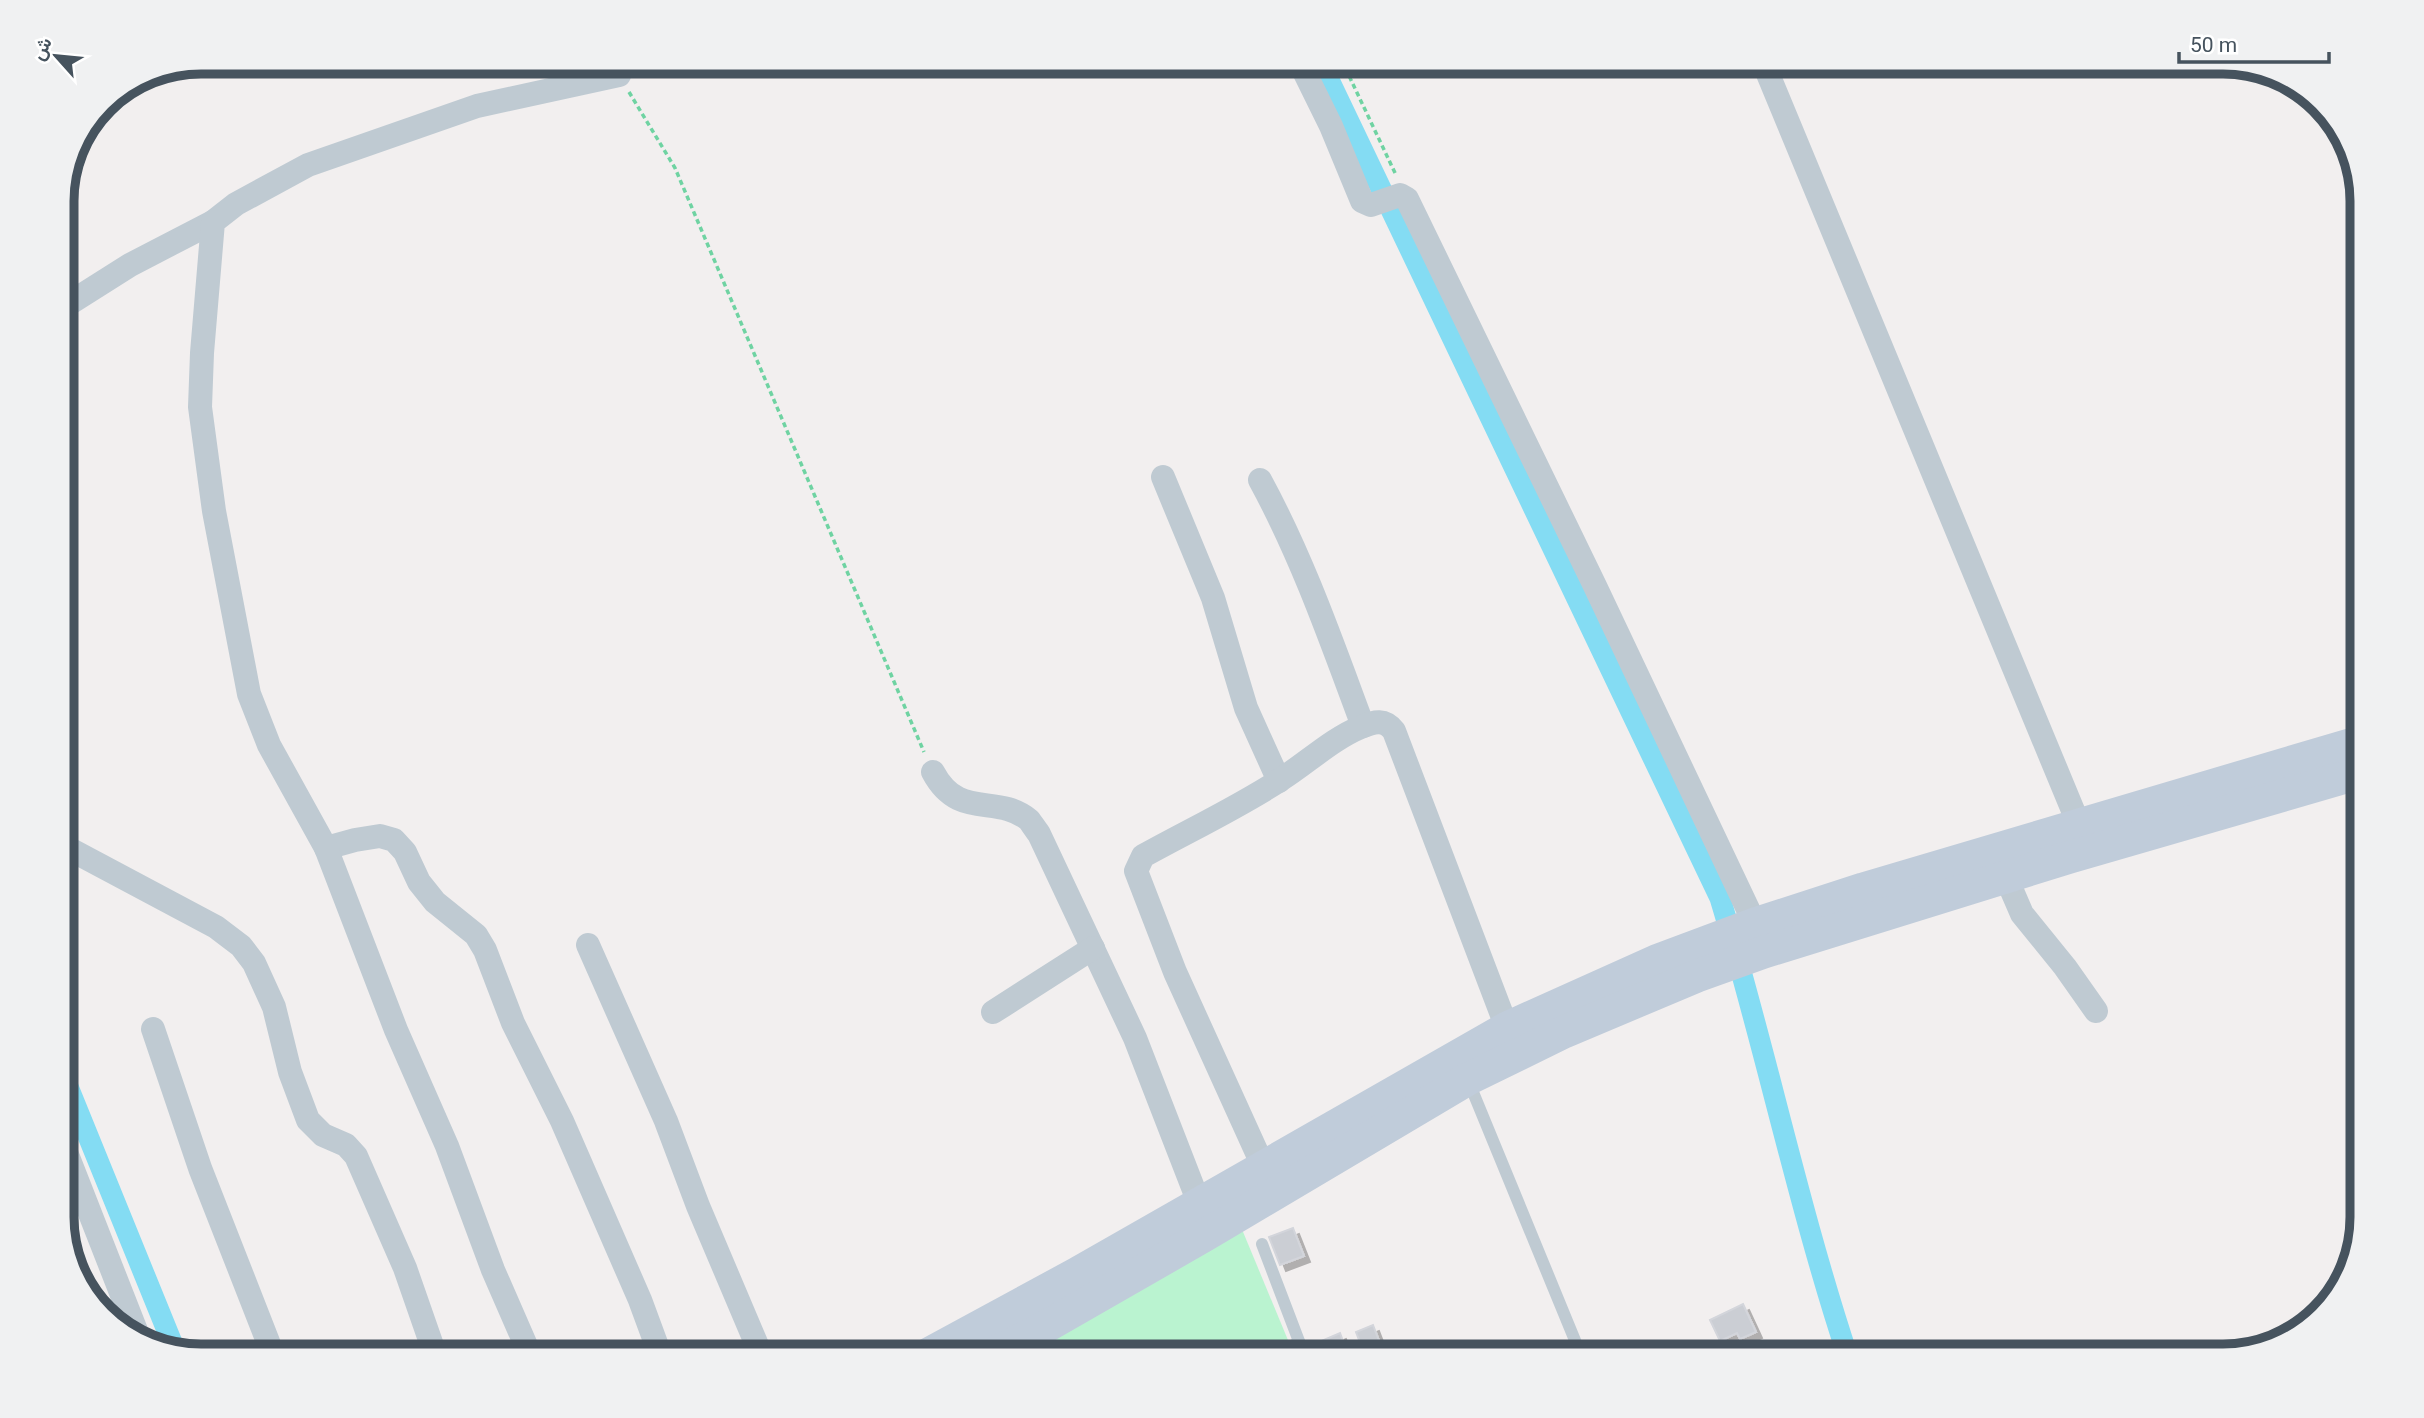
<svg xmlns="http://www.w3.org/2000/svg" width="2424" height="1418" font-family="Roboto,Vazirmatn,sans-serif">
<style>
.green{fill:#baf3d0}
.lines{fill:none;stroke-linecap:round;stroke-linejoin:round}
.canal{stroke:#84dcf3;stroke-width:21}
.building{fill:#cbced4;stroke:#d3d5db;stroke-width:2;filter:url(#shadow)}
.path{stroke:#6fd3a2;stroke-width:3.5;stroke-dasharray:5 3.5;stroke-linecap:butt}
.lane{stroke:#bfcad2;stroke-width:12}
.street{stroke:#bfcad2;stroke-width:24}
.secondary{stroke:#c0ccda;stroke-width:33}
.rim{fill:none;stroke:#46535e;stroke-width:9}
</style>
<defs>
<filter id="shadow"><feDropShadow dx="6" dy="6" stdDeviation="0" flood-color="#0004"/></filter>
</defs>
<rect width="100%" height="100%" fill="#f2efef"/>
<path class="green" d="M1241 1227 1295 1357H1019Z"/>
<g class="lines">
<g class="canal">
<path d="M1320 61 1720 898C1766 1050 1798 1206 1848 1357"/>
<path d="M62 1072 175 1350"/>
</g>
</g>
<g class="building">
<path d="M1293 1228 1304 1256 1280 1265 1269 1237Z"/>
<path d="M1743 1304 1756 1332 1740 1339 1737 1333 1720 1341 1710 1320Z"/>
<path d="M1373 1325 1381 1346 1364 1353 1356 1332Z"/>
<path d="M1340 1333 1346 1349 1326 1357 1319 1342Z"/>
</g>
<g class="lines">
<g class="path">
<path d="M1342 61 1396 175"/>
<path d="M629 92 675 168 924 752"/>
</g>
<g class="lane">
<path d="M1468 1080 1581 1355"/>
<path d="M1262 1244 1305 1357"/>
<path d="M1272 1357 1299 1342"/>
<path d="M1578 1357 1593 1352 1609 1357"/>
</g>
<g class="street">
<path d="M1299 61 1331 126 1362 201 1371 205 1400 195 1407 199 1595 586 1755 924"/>
<path d="M1768 61V74L2079 825"/>
<path d="M62 308 130 265 213 222"/>
<path d="M1163 477 1213 598 1246 708 1279 781"/>
<path d="M1260 480C1303 559 1332 643 1363 726"/>
<path d="M933 772C959 821 996 793 1029 820 1032 824 1036 830 1039 834L1135 1038 1199 1203"/>
<path d="M62 845 216 927 241 946 254 963 274 1007 290 1072 308 1120 323 1135 346 1145 356 1156 405 1268 436 1357"/>
<path d="M326 848 355 840 380 836 394 840 405 852 419 882 435 902 476 935 485 950 513 1023 562 1121 640 1300 661 1357"/>
<path d="M2006 877 2022 914 2065 967 2096 1011"/>
<path d="M588 945 666 1121 698 1206 762 1357"/>
<path d="M993 1012 1093 948"/>
<path d="M153 1029 200 1168 274 1357"/>
<path d="M62 1142 140 1341"/>
<path d="M1263 1166 1175 972 1136 871 1143 856C1188 831 1237 808 1280 780 1307 763 1332 739 1361 727 1375 721 1385 719 1394 731L1507 1028"/>
<path d="M531 1357 493 1270 447 1146 396 1030 326 848 269 745 249 694 214 511 200 407 202 353 213 222 236 204 308 165 477 106 619 75 610 61"/>
</g>
<g class="secondary">
<path d="M923 1357 1076 1274 1507 1028 1656 961 1755 924 1863 889 2363 741"/>
<path d="M987 1357 1045 1327 1207 1234 1468 1079 1564 1032 1697 976 1764 952 2070 857 2363 772"/>
</g>
</g>
<path d="M0 0H2424V1418H0ZM201 74H2223A127 127 0 0 1 2350 201V1217A127 127 0 0 1 2223 1344H201A127 127 0 0 1 74 1217V201A127 127 0 0 1 201 74Z" fill="#f0f1f2" fill-rule="evenodd"/>
<path class="rim" d="M201 74H2223A127 127 0 0 1 2350 201V1217A127 127 0 0 1 2223 1344H201A127 127 0 0 1 74 1217V201A127 127 0 0 1 201 74Z"/>
<g transform="translate(56 56) rotate(297)" stroke="#ffffff" stroke-width="5" paint-order="stroke">
<path d="M0-5L12 26L0 18L-12 26Z" fill="#46535e"/>
<text y="-10" font-size="19" font-weight="bold" text-anchor="middle" fill="#46535e">ش</text>
</g>
<path d="M2179 52v10h150v-10" fill="none" stroke="#46535e" stroke-width="3.5"/>
<text x="2190" y="52" font-size="21" fill="#46535e" stroke="#ffffff" stroke-width="5" paint-order="stroke">50 m</text>
</svg>
